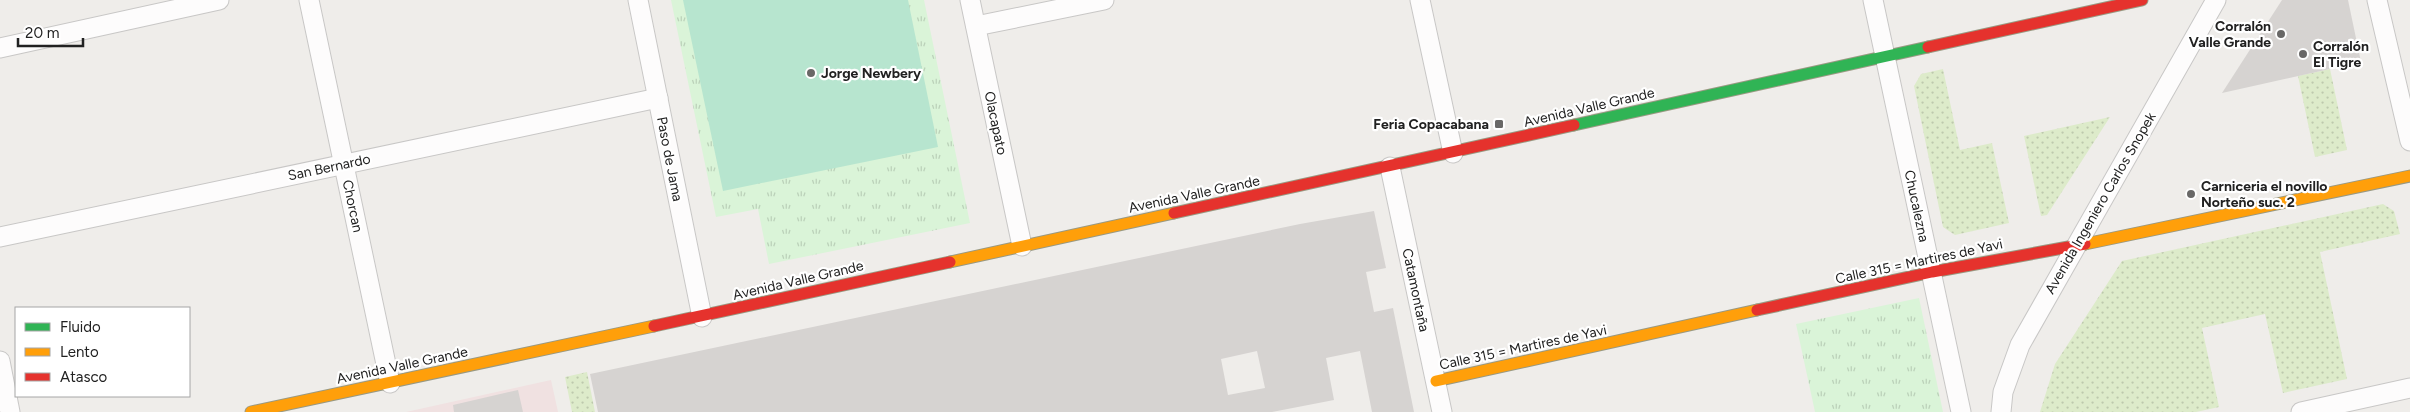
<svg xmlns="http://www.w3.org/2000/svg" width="2410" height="412" font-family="Figtree,sans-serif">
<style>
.commercial{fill:#f0e1e1}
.grass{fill:url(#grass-dots)}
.park{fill:url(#park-tufts)}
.pitch{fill:#b7e5cf}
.building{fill:#d6d3d1;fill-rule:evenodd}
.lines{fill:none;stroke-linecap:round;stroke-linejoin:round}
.street-casing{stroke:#c8c7c6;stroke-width:21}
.fast-casing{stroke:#999982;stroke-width:13}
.slow-casing{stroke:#999982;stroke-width:13}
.jam-casing{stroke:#999982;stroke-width:13}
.street{stroke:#fdfcfc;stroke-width:19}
.fast{stroke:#30b455;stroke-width:11}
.slow{stroke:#ff9f0a;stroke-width:11}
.jam{stroke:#e5322d;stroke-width:11}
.poi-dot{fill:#696867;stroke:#fff;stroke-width:2}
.labels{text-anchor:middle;stroke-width:4.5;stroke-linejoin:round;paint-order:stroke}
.poi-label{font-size:14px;font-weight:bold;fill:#212121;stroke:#fff;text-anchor:start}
.street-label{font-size:14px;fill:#212121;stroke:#fff}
</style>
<defs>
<pattern id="grass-dots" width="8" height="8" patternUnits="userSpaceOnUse" patternTransform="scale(1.25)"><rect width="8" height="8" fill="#ddebca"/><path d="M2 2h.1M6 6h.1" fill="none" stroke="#bdc9ad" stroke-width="1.8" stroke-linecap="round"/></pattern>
<pattern id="park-tufts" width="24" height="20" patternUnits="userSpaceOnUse" patternTransform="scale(1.25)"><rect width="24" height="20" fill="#daf4d8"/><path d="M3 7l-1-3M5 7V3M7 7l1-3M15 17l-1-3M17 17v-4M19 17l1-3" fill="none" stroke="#bbd1b9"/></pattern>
</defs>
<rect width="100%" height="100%" fill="#efedea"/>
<path class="commercial" d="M551 380 558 412H406Z"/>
<g class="grass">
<path d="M1943 69 1960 150 1992 143 2009 223 1955 235 1943 227 1914 86 1921 74Z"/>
<path d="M2330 69 2347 150 2315 157 2298 76Z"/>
<path d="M2110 117 2047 215 2041 216 2024 136Z"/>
<path d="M2383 204 2394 211 2400 234 2320 252 2347 379 2283 393 2265 314 2202 328 2219 407 2196 412H2040L2055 364 2122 261Z"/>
<path d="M587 372 595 412H572L565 377Z"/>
</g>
<g class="park">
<path d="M671 0H924L970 223 769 264 758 209 716 217Z"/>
<path d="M1919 298 1943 412H1815L1796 324Z"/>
</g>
<path class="pitch" d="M683 0H908L938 147 723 191Z"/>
<g class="building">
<path d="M2282 0H2348L2361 62 2222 93Z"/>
<path d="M1374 211 1386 268 1366 272 1374 312 1393 308 1414 412H1372L1360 351 1326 358 1334 400 1272 412H598L590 374 1300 224ZM1257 351 1265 388 1228 395 1221 359Z"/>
<path d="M518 390 523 412H454L453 405Z"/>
</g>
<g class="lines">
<defs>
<g id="street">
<path d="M309 0 390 383"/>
<path d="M638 0 702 317"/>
<path d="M970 0 1022 246"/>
<path d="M1420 0 1453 153"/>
<path d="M1873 0 1961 412"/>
<path d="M2377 0 2410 141"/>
<path d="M976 26 1104 0"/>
<path d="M0 48 219 0"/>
<path d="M1390 167 1442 412"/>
<path d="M0 237 658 98"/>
<path d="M0 361 10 412"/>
<path d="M2001 412 2003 392 2020 345 2216 0"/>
<path d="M2301 412 2410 388"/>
</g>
<path id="fast" d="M1574 125 1928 47"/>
<g id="slow">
<path d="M2085 244 2410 176"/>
<path d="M950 262 1174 213"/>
<path d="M1436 381 1757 310"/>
<path d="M251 412 654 326"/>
</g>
<g id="jam">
<path d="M1928 47 2142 0"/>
<path d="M1174 213 1574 125"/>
<path d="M1757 310 1932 272 2085 244"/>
<path d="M654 326 950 262"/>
</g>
</defs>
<use href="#street" class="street-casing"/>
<use href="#fast" class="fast-casing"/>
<use href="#slow" class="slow-casing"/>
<use href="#jam" class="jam-casing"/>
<use href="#street" class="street"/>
<use href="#fast" class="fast"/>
<use href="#slow" class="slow"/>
<use href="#jam" class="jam"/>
</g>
<g class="poi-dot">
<circle cx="2281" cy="34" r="5"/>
<circle cx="2303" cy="54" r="5"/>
<circle cx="811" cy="73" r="5"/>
<rect x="1494" y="119" width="10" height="10" rx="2.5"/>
<circle cx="2191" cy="194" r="5"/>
</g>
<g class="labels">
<g class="poi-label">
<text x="2271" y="31" text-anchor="end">Corralón<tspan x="2271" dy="16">Valle Grande</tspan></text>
<text x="2313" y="51">Corralón<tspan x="2313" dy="16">El Tigre</tspan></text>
<text x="821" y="78">Jorge Newbery</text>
<text x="1489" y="129" text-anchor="end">Feria Copacabana</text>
<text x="2201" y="191">Carniceria el novillo<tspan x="2201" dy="16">Norteño suc. 2</tspan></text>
</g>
<g class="street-label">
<text transform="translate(1589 107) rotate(-13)" y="5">Avenida Valle Grande</text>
<text transform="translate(996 123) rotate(78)" y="5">Olacapato</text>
<text transform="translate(670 159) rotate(79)" y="5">Paso de Jama</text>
<text transform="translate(329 167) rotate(-12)" y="5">San Bernardo</text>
<text transform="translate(1194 194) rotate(-12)" y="5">Avenida Valle Grande</text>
<text transform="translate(2100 203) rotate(-60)" y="5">Avenida Ingeniero Carlos Snopek</text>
<text transform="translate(353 206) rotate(78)" y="5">Chorcan</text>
<text transform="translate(1917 206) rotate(78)" y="5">Chucalezna</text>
<text transform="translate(1919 261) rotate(-12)" y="5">Calle 315 = Martires de Yavi</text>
<text transform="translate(798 280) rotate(-13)" y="5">Avenida Valle Grande</text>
<text transform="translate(1416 290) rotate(78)" y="5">Catamontaña</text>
<text transform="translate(1523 347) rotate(-12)" y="5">Calle 315 = Martires de Yavi</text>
<text transform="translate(402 365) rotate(-12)" y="5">Avenida Valle Grande</text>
</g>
</g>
<rect x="15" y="307" width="175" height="90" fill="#ffffff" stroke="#a6a6a6"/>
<rect x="25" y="323" width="25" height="8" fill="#30b455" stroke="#a6a6a6"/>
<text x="60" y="332" font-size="15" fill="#212121">Fluido</text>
<rect x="25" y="348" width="25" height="8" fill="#ff9f0a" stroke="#a6a6a6"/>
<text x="60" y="357" font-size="15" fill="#212121">Lento</text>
<rect x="25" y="373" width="25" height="8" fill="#e5322d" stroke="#a6a6a6"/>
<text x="60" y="382" font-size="15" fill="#212121">Atasco</text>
<path d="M18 38v8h65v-8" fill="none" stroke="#212121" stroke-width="2.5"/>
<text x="25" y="38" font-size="15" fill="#212121" stroke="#ffffff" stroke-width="4" paint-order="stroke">20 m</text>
</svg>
